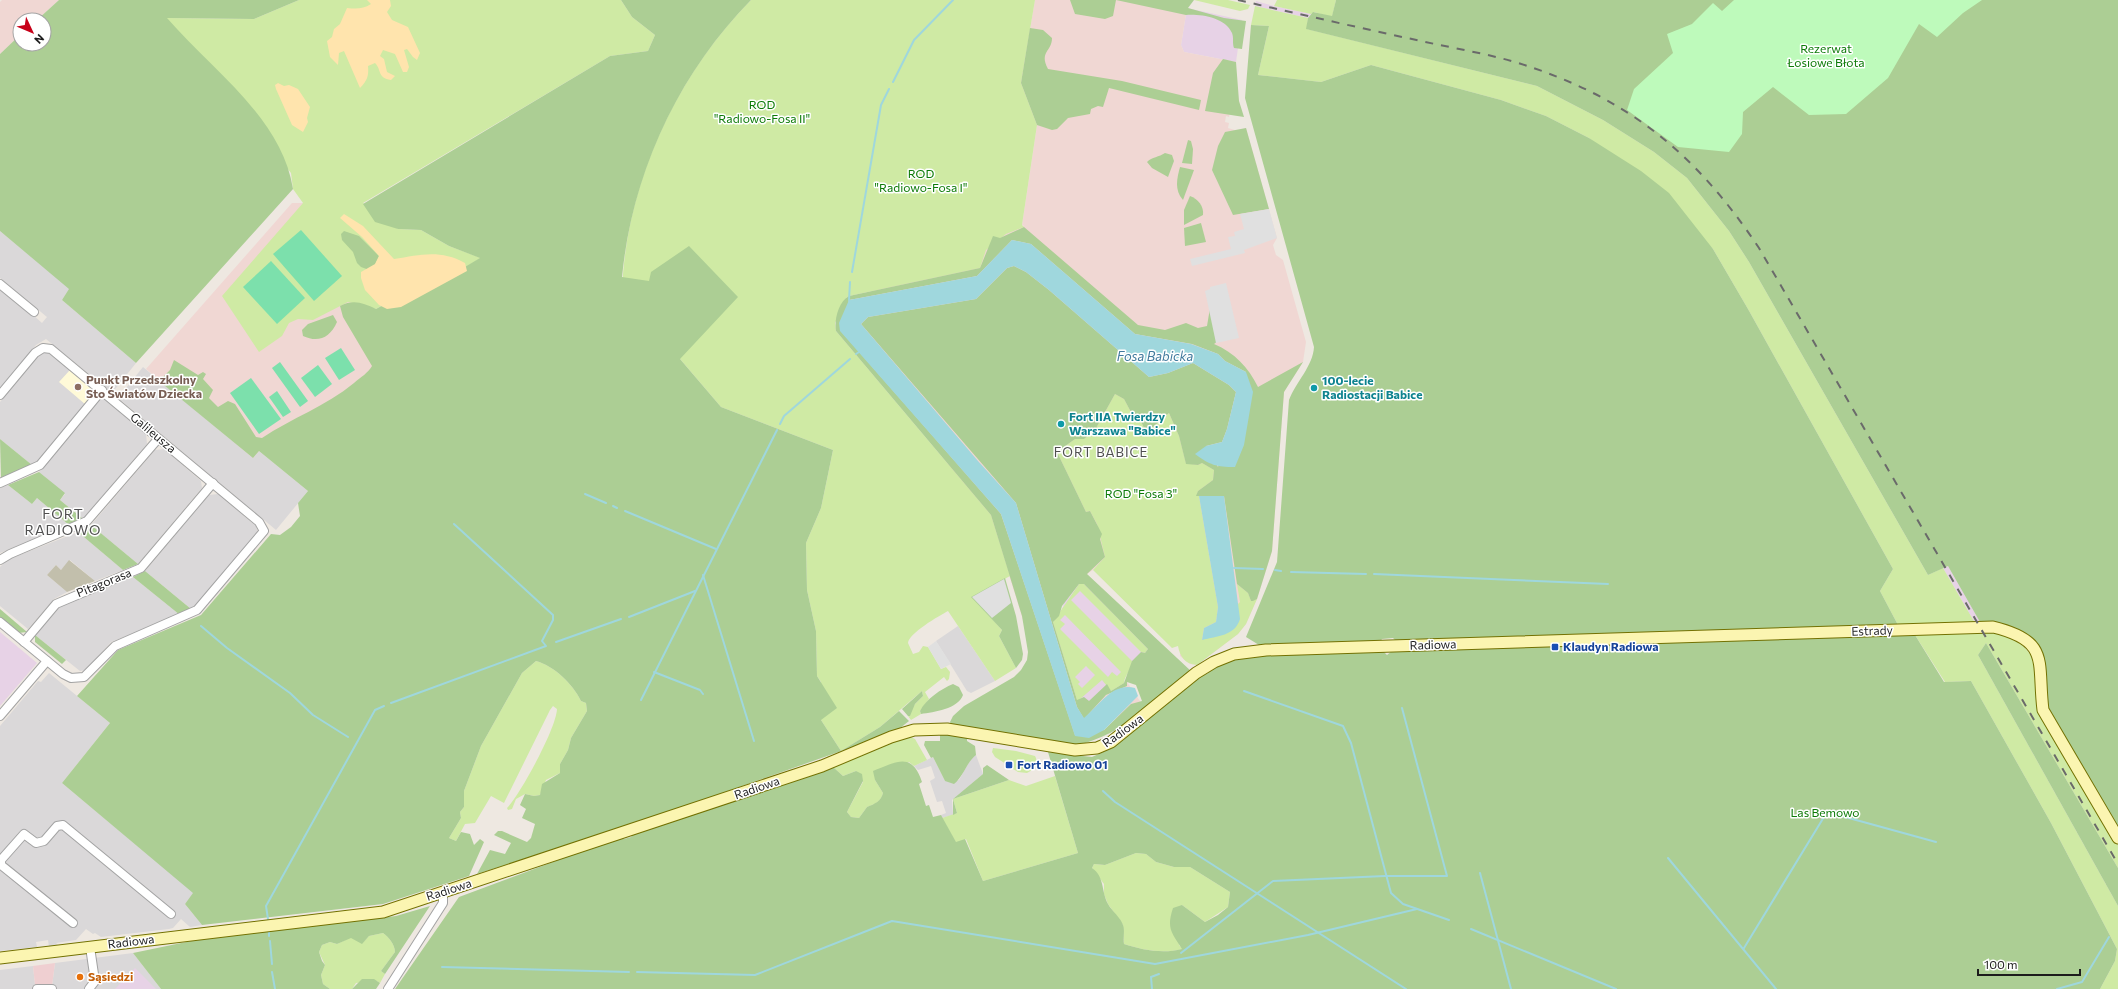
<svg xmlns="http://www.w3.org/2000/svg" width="2118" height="989" font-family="Commissioner,sans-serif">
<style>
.residential{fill:#dad8d9}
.commercial{fill:#efcfd1}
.industrial{fill:#e7d2e6}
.education{fill:#fffad8}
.military{fill:#f0d7d3}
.construction{fill:#c2bfac}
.grass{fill:#cfeaa4;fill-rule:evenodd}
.forest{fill:#acce94;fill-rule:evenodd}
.sand{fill:#ffe4ad}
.park{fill:#befabb}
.pitch{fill:#7ce0ac}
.parking{fill:#e0e0e0}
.water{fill:#9fd7dd}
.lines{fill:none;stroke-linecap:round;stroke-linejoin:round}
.stream{stroke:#9fd7dd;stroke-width:2}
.street-casing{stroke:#a3a3a3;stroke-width:10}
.secondary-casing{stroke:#737102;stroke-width:13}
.street{stroke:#fff;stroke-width:8}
.secondary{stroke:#fbf5b1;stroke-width:11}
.rail{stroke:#6a6a6a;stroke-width:2;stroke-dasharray:8 8;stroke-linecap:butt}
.education-dot{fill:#8d6e63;stroke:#fff;stroke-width:1.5}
.culture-dot{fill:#0f9aa8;stroke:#fff;stroke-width:1.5}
.transit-dot{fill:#1a4fb4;stroke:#fff;stroke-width:1.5}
.food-dot{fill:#e8710a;stroke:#fff;stroke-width:1.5}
.labels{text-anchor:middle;stroke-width:3;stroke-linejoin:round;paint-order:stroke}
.park-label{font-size:12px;fill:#0d7b08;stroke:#fff}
.education-label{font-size:12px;font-weight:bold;fill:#785e54;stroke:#fff;text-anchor:start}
.culture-label{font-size:12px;font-weight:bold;fill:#0d838f;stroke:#fff;text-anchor:start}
.street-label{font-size:12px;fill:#1c1c1c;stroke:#fff}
.transit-label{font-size:12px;font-weight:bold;fill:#164399;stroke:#fff;text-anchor:start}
.food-label{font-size:12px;font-weight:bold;fill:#c56008;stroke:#fff;text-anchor:start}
.water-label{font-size:13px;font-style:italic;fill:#417a9d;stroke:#fff}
.neighbourhood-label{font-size:13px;letter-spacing:1px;fill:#4f4f4f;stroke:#fff}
.quarter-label{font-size:14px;letter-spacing:1px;fill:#4f4f4f;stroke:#fff}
</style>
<rect width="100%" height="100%" fill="#eee8e1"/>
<g class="residential">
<path d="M0 231 70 289 62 300 136 363 112 393 46 339 36 345 0 388V286L30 315H33L42 323 47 317 0 278Z"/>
<path d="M44 352 50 353 70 370 60 382 85 404 37 462 32 465 0 439V402L39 355Z"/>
<path d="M143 367 253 458 259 451 308 491 276 530 118 398Z"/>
<path d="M102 397 146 434 147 444 83 519 60 500 65 494 39 472Z"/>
<path d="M164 449 201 481 202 488 138 564 91 525 155 450Z"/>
<path d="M8 485 32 504 37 498 69 525 0 553V488Z"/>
<path d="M218 494 256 526 258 533 201 600 191 609 145 571 209 495Z"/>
<path d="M78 532 123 570 95 581 70 560 61 570 56 565 47 575 67 592 54 599 28 629 0 606V567L7 560Z"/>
<path d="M133 577 180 615 111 642 86 670 80 671 35 635 62 605Z"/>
<path d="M958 626 995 681 971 693 967 691 936 641Z"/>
<path d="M49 673 110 723 62 783 194 893 185 904 202 925 190 927 181 919 173 928 169 929 101 937 95 933 93 934 86 929 76 940 56 943 58 945 49 947 48 940 36 942 37 947 0 951V726L38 681 41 682Z"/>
<path d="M976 755 983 774 952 800 953 815 942 818 941 815 946 813 942 801 937 802 930 781 935 778 931 766 918 770 914 766 933 757 945 781 959 780 971 759Z"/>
<path d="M133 953 161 989H0V970L33 966 35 985 52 986 55 963Z"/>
</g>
<path class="commercial" d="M55 963 52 986 35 985 33 966Z"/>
<g class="industrial">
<path d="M1256 1 1274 6 1311 14 1308 18 1255 6Z"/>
<path d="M1187 8 1242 20 1236 62 1184 52 1181 45Z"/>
<path d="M1948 566 1980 622 1975 623 1943 568Z"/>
<path d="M1070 581H1081L1159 649 1089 704 1078 695 1056 631Z"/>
<path d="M0 632 37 663 0 706Z"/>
<path d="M135 968 156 989H115Z"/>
</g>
<path class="education" d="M70 370 91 388 92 394 85 404 59 382Z"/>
<g class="military">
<path d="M2 0H59L37 20H20V35L0 54V2Z"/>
<path d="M1035 0H1151L1187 8 1181 45 1184 52 1236 62 1229 117 1226 116 1225 122 1229 123 1228 128 1238 131 1246 128 1277 238 1273 245 1276 255 1283 260 1306 342 1303 362 1284 392 1272 551 1257 599 1246 624 1238 634 1197 665 1190 664 1180 656 1195 503 1202 463 1093 570 1047 601 1080 711 1127 682 1144 707 1061 741 998 540 841 304 1024 226 1022 225 1037 125 1021 83Z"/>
<path d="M292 203H303L312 212 376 324 401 358 259 451 253 458 146 369Z"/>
</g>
<path class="construction" d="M69 560 95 581 67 592 47 575 56 565 61 570Z"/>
<g class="grass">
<path d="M299 0H621L632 17 655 35 648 51 610 56 363 203 398 229 421 230 449 246 481 258 401 305 387 303 376 309 348 302 313 320 298 319 289 323 282 336 259 352 222 296 303 203 293 189 291 173 166 18 254 19Z"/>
<path d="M751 0H1035L1021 83 1037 125 1022 225 1024 227 1006 234 986 250 980 268 849 296 846 298 835 323 836 331 991 515 1010 576 972 597 1002 630 999 636 1016 668 995 681 948 611C939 616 909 633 908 643L913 654 919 652 923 646 928 647 941 669 946 667 950 672 949 679 947 681 944 677 925 692 929 699 920 711 921 714 911 720 908 716 915 704 923 696 922 691 880 727 841 751 821 720V682L817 676 816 631 807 590 806 543 821 508 833 450 721 407 622 291C626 183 676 76 751 0Z"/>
<path d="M1194 0H1228L1250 5 1248 9 1240 11Z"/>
<path d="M1277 0H1336L1332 17 1314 12 1311 14 1274 6Z"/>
<path d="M1255 6 1308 18 1307 29 1537 86 1603 120 1654 152 1687 178 1729 231 1749 262 1928 575 1943 568 1975 623 1898 625 1880 591 1893 569 1748 309 1713 249 1589 138 1546 116 1501 100 1371 65 1321 82 1258 75 1269 26 1251 25Z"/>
<path d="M1115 394 1124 399 1132 414 1141 421 1146 433 1169 413 1179 436 1186 463 1198 465 1202 463 1214 470 1213 480 1198 491 1197 496H1199L1218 607 1216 622 1204 628 1202 640 1240 602 1237 584 1248 593 1251 601 1257 599 1246 624 1238 634 1197 665C1185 664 1180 657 1178 646L1172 648 1093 570 1105 557 1097 524 1090 511 1086 512 1057 452 1075 439H1084L1095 430Z"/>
<path d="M1079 584H1084L1148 649 1145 653 1141 652 1080 591 1071 600 1132 661C1132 670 1125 674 1124 683L1111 691 1102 680 1079 700H1077L1053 622ZM1065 615 1121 672 1117 676 1112 672 1108 677 1060 629 1065 624 1060 620ZM1086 666 1095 675 1082 688 1078 684 1080 682 1075 677Z"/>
<path d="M1988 631C2009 633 2024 643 2035 661L2044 720 2118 845V868L1986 643 1978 655 2118 906V989H2100L2115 961 2117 949 2051 823 1971 681 1945 682 1915 635Z"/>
<path d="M536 661C554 666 573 684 581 701L586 703 587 711 571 738 568 750 560 764V773L546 780 540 795 534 796 525 794 516 799 512 809 508 810 507 808C521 793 556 729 557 709L553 706 550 710 504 803 491 796 475 823 465 824 456 841 449 838 461 818 460 812 464 807V791L481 746 522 673Z"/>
<path d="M909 736 915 739 927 760 914 766 909 762 875 780 883 793C881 802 875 804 867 807L859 818 851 817 847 812 863 782 856 771 843 776 832 766Z"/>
<path d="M993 748 1016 751 1035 756C1039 763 1034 770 1027 773L1018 772 1010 767 1011 765 1007 762 1006 764 995 757 992 752Z"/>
<path d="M1055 776 1078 853 983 881 966 839 956 843 942 818 957 813 953 799 1009 780 1026 786Z"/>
<path d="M1136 853 1146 854 1156 862 1174 867H1190L1230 892 1228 907 1205 922 1182 905 1179 945 1183 949C1163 954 1142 950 1124 944L1123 925 1108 904 1104 894V884L1092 868 1094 864 1105 865Z"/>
<path d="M383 933C389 937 395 945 395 952L381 971 385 974 380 983 377 981 356 983 352 989H330L323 984 321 975 325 965 319 952 322 945 330 942 337 944 351 937 364 941 369 936Z"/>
</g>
<g class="forest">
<path d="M59 0H299L254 19 167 18C211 69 282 118 293 189L136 363 62 300 69 289 0 231V54L20 35V44H44V20H37Z"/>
<path d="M621 0H751C678 74 632 174 622 277L649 281 651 272 689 246 738 297 680 359 721 407 833 450 821 508 806 543 807 590 816 631 817 676 837 708 821 720 841 751 880 727 899 711 909 721 895 732 649 819 477 874 490 850 505 854 511 843 494 835 498 831H502L527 842 531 838 535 824 522 818 526 809 520 805 525 794 534 796 540 795 542 784 560 773V764L568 750 571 738 587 711 586 703 581 701C573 684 554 666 536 661L522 673 481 746 464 791V807L460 812 461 818 449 838 456 841 461 832 470 834 474 845 480 839 484 842 469 876 383 904 202 925 185 904 193 893 62 783 110 723 77 696 118 650 201 615 271 534 280 535 291 527 300 516 298 503 308 491 259 451 253 458 159 381 170 370 174 360 198 375 203 372 206 374 203 379 213 390 209 398 218 407 228 401 235 404 256 437 262 438C292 418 326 406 354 383 361 377 368 373 372 366L343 317 340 306C354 299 363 303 376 309L387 303 401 305 480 258 449 246 421 230 398 229 375 222 363 204 610 56 648 51 655 35 632 17Z"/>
<path d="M1070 0H1194L1188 8 1224 18 1246 21 1242 49 1234 48C1232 43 1234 38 1232 33 1225 17 1200 14 1186 15L1116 0 1113 16 1105 19 1075 14Z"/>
<path d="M1336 0H2118V830L2051 716 2048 707 2045 666 2039 649 1980 622 1948 566 1928 575 1749 262 1729 231 1687 178 1654 152 1603 120 1537 86 1306 29 1308 18 1313 12 1332 16Z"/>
<path d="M1251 25 1269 26 1258 75 1321 82 1371 65 1501 100 1546 116 1589 138 1641 171 1669 193 1713 249 1748 309 1893 569 1880 591 1898 625 1397 642 1393 638 1382 639 1380 642 1259 645 1246 637 1277 562 1289 400C1296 382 1313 366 1314 347L1245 98Z"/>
<path d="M1030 28 1043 30 1052 38C1052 52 1039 51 1048 69L1122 81 1201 100 1199 110 1109 88 1103 107 1098 106 1091 109 1090 114 1068 118 1057 129 1052 130 1037 125 1021 83Z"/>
<path d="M1223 59 1236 62 1239 101 1244 117 1205 111 1213 73Z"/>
<path d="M1246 128 1269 209 1233 215 1212 170 1218 146 1225 132Z"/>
<path d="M1188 140 1191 141 1193 149 1192 164 1182 163Z"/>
<path d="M1165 153 1172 155 1174 161 1168 177 1152 168 1147 162C1152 157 1159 157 1165 153Z"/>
<path d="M1180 167 1194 170 1183 200C1174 190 1177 178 1180 167Z"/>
<path d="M1190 196C1198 199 1204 206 1203 215L1184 225V210Z"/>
<path d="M1201 223 1206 242 1185 246 1184 228Z"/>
<path d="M1024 227 1138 325 1165 330 1186 323 1198 328 1207 326 1210 308 1218 341 1214 344C1235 353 1248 367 1258 387L1303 362 1284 392 1272 551 1257 599 1253 601H1251L1248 593 1237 584 1224 496H1196L1198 491 1213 480 1214 470 1202 463 1198 465 1186 464 1179 436 1169 413 1146 433 1141 421 1132 414 1124 399 1115 394 1095 430 1084 439H1075L1057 452 1086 512 1090 511 1102 534 1100 539 1105 557 1087 574 1192 672C1156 700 1124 734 1078 745L952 726 950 722 953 716 964 706 1014 677 1021 670 1027 660 1028 652 1022 616 991 515 836 331C834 321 838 302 849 296L980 268 993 236 1000 238ZM1012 240 1031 244 1135 334 1192 344 1218 354 1225 361 1246 372 1218 467 1206 446 1222 442 1227 429 1236 392 1229 385 1193 363 1168 373 1149 377 1049 290 1026 272 1014 266 1007 268 976 299 868 317 861 324 1016 503 1077 707 1084 719 1106 695 1127 686V682L1136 685 1142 701 1131 704 1104 730 1075 735 1001 514 841 331 849 300 977 276ZM1079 584H1084L1148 649 1145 653 1141 652 1132 661 1124 683 1111 691 1107 684 1089 701 1084 697 1077 700 1053 622 1059 616 1062 606Z"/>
<path d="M344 231 359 236 379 256 372 271 361 267 357 263 353 252 342 240 341 234Z"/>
<path d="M333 315 337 322C330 338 318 343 303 336L302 330 308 324Z"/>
<path d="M0 439 32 465 1 478Z"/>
<path d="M39 472 65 493 60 500 83 519 69 525 37 498 32 504 8 485Z"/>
<path d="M91 525 138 564 123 570 78 532Z"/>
<path d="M145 571 191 609 180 615 133 577Z"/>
<path d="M1005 578 1016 616 1023 654 1022 660 1016 668 999 636 1002 630 971 597Z"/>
<path d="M0 609 27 632 18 633 0 617Z"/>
<path d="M35 635 66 660 62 664 35 642Z"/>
<path d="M1878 635H1915L1944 682 1971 681 2051 823 2117 949 2115 961 2100 989H395L459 897 620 837 624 839 631 837 635 832 832 766 843 776 856 771 862 774 863 781 847 812 851 817 859 818 867 807C875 804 881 801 883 793L875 780 873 771C896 762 912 751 922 782L919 784 926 806 929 805 933 817 941 815 956 842 965 839 983 881 1078 853 1048 752 1092 757 1110 749 1196 679 1208 673 1210 668 1233 659 1251 656 1381 649 1387 655 1392 651ZM1136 853 1146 854 1156 862 1174 867H1190L1230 892 1228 907 1218 915 1205 922 1182 905 1173 908C1166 929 1172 933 1182 949 1163 954 1142 950 1124 944 1123 938 1125 930 1123 925 1121 918 1112 911 1108 904 1101 891 1105 877 1092 868L1094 864 1105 865Z"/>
<path d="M1986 643 2118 868V906L1978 655Z"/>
<path d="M953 684 959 687 963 695C958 709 934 712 921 714L920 711C926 699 941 689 953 684Z"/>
<path d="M922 691 923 696 915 704 910 716H908L902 709Z"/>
<path d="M940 734 967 737V741L975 746 976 755C966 763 964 776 954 784L945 781 933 757 931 758 924 745 925 741H940Z"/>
<path d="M987 765 1009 780 953 799 957 813 953 815V799L983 774V768Z"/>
<path d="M430 906 385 974 381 971 395 952C395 945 389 937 383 933L369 936 362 944 351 938 337 944 330 942 322 945 319 952 322 961 325 965 321 975 323 984 330 989H343H161L133 953 191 941 396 916Z"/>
<path d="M362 979H374L380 983 376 989H352Z"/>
</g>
<g class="sand">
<path d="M367 0H390L391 6 387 12 392 20 408 27 420 53 417 60 413 57 407 49 404 50 409 67 407 72H403L395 54 383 50 380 56 384 59 387 72 395 76 391 80C377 78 382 70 375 63L368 66C369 76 367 81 360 88L344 51 339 53 338 65 330 57 327 41 332 37 334 29 340 24 347 8C357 9 363 9 371 4Z"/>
<path d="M278 83 284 86 289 85 298 89 310 107 307 118 308 122 303 132 292 125 276 89 275 85Z"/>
<path d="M344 214 363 226 394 259C420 255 440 249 465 263L467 271 401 307 387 309 379 305 365 290 361 278V272L375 264 379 256 362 237 340 218Z"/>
</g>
<path class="park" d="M1734 0H1982L1963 13 1937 37 1919 24 1888 78 1846 114 1809 115 1773 87 1743 112 1742 134 1729 152 1678 147 1627 110 1634 89 1673 53 1667 34 1692 24 1713 3 1722 11Z"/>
<g class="pitch">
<path d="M301 230 342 276 314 301 273 254Z"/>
<path d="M271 261 305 298 277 324 243 287Z"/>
<path d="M341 348 355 370 339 380 325 358Z"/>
<path d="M280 362 308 401 300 407 272 368Z"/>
<path d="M318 365 332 384 315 397 301 378Z"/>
<path d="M251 378 281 419 259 434 230 393Z"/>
<path d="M277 391 291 412 283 417 269 397Z"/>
</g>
<g class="parking">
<path d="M1269 209 1277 238 1244 250 1245 253 1192 266 1190 259 1231 249 1228 237 1235 236 1234 232 1244 229 1240 214Z"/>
<path d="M1226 283 1239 338 1216 343 1205 291 1210 289V287Z"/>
<path d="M1004 579 1011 603 992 618 972 597Z"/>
<path d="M936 641 951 664 941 669 928 647Z"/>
</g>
<g class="water">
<path d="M1012 240 1031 244 1135 334 1191 344 1218 354 1225 361 1246 372 1253 392 1244 445 1235 467C1216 467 1210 465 1195 454L1206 446 1222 442 1227 429 1236 392 1229 385 1193 363 1168 373 1149 377 1049 290 1026 272 1014 266 1007 268 976 299 868 317 861 324 978 461 1016 503 1077 707 1084 718C1099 706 1112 682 1135 688L1138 696 1104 730 1089 738 1075 736 1001 514 840 331 839 323 849 300 977 276Z"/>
<path d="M1199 496H1224L1240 619C1235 636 1217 636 1202 640L1204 628 1216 622 1218 607Z"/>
</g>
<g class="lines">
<g class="stream">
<path d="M893 82 914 40 953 0"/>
<path d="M852 272 881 105 889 89"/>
<path d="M849 300 850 282"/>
<path d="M856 354 859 352"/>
<path d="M780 424 784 416 850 359"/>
<path d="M585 494 606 503"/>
<path d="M613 506 617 508"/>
<path d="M625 511 716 549"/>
<path d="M1234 568 1263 569"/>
<path d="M1275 570 1281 571"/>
<path d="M1291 572 1366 574"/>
<path d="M1374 574 1608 584"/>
<path d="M703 575 754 741"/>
<path d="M629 617 695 591"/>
<path d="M201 626 227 648 290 693 313 715 348 737"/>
<path d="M556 642 621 619"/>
<path d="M654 672 700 690 703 694"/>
<path d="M1244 691 1343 726 1351 743 1391 893 1403 904 1449 920"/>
<path d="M641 700 777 430"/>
<path d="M391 703 546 646 542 641 553 620V615L454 524"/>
<path d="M1103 791 1115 802 1406 989"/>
<path d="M1668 858 1776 989"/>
<path d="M1480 873 1511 989"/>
<path d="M268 919 266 906 375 710 384 706"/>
<path d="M1471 929 1616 989"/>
<path d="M269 932V936"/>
<path d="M270 941 272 964"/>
<path d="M1744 948 1827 812 1936 842"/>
<path d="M1181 953 1273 881 1385 876H1447L1402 708"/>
<path d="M442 967 629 972"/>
<path d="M272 972 275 989"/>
<path d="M637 972 755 975 892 921 1155 964 1308 935 1417 909"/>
<path d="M1152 989 1151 977 1159 974"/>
<path d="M2057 989 2082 982 2109 937"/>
</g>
<defs>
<g id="street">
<path d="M0 284 34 312"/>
<path d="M0 395 35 353 43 348 51 349 259 522 264 531 197 610 115 646 84 677 71 678 63 674 0 622"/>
<path d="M0 483 40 465 102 390"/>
<path d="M0 560 10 554 87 521 158 439"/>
<path d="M24 642 56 604 141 568 213 483"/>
<path d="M0 716 47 661"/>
<path d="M73 923 1 865V860L24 834 36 843 44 841 57 826 63 825 171 914"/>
<path d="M37 989H52"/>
<path d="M89 989 95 981 90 947"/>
<path d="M388 989 443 903V893"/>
</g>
<path id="secondary" d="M0 958 383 912 822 766 891 737 914 730 947 729 1075 750 1097 748 1111 742 1196 673 1214 662 1234 654 1266 650 1993 627C2051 641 2037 662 2043 710L2118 838"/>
</defs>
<use href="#street" class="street-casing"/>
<use href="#secondary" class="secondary-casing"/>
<use href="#street" class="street"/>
<use href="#secondary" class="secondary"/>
<path class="rail" d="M1238 0C1299 14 1360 28 1421 41 1452 48 1484 53 1515 62 1626 96 1695 152 1759 248L2118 864"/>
</g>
<circle class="education-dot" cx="78" cy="387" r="4"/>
<g class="culture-dot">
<circle cx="1314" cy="388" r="4"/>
<circle cx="1061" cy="424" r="4"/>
</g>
<g class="transit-dot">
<rect x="1551" y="643" width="8" height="8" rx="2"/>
<rect x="1005" y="761" width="8" height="8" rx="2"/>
</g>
<circle class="food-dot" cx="80" cy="977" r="4"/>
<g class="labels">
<g class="park-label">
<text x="1826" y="53">Rezerwat<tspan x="1826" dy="14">Łosiowe Błota</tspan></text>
<text x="762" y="109">ROD<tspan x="762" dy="14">"Radiowo-Fosa II"</tspan></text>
<text x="921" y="178">ROD<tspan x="921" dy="14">"Radiowo-Fosa I"</tspan></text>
<text x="1141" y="498">ROD "Fosa 3"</text>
<text x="1825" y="817">Las Bemowo</text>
</g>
<g class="education-label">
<text x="86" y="384">Punkt Przedszkolny<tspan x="86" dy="14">Sto Światów Dziecka</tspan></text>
</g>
<g class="culture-label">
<text x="1322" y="385">100-lecie<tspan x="1322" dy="14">Radiostacji Babice</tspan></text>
<text x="1069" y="421">Fort IIA Twierdzy<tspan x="1069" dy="14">Warszawa "Babice"</tspan></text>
</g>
<g class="street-label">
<text transform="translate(153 433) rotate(40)" y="4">Galileusza</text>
<text transform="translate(104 583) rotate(-22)" y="4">Pitagorasa</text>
<text transform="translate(1872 631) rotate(-2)" y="4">Estrady</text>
<text transform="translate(1433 645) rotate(-2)" y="4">Radiowa</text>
<text transform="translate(1123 731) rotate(-36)" y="4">Radiowa</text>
<text transform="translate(757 788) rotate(-19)" y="4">Radiowa</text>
<text transform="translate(449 890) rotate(-18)" y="4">Radiowa</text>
<text transform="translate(131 942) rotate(-7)" y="4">Radiowa</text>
</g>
<g class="transit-label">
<text x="1563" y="651">Klaudyn Radiowa</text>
<text x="1017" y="769">Fort Radiowo 01</text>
</g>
<g class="food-label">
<text x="88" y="981">Sąsiedzi</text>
</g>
<g class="water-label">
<text x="1155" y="361">Fosa Babicka</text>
</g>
<g class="neighbourhood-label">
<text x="1101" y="457">FORT BABICE</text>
</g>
<g class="quarter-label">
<text x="63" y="519">FORT<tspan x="63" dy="16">RADIOWO</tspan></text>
</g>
</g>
<g transform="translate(32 32) rotate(134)"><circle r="19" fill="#ffffff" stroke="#a4a4a4"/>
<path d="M0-3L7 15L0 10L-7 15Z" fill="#c70019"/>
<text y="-6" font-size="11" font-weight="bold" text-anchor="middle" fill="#1c1c1c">N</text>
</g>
<path d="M1978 969v6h102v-6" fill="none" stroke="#1c1c1c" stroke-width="2"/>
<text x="1984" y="969" font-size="12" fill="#1c1c1c" stroke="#ffffff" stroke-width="3" paint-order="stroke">100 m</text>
</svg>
